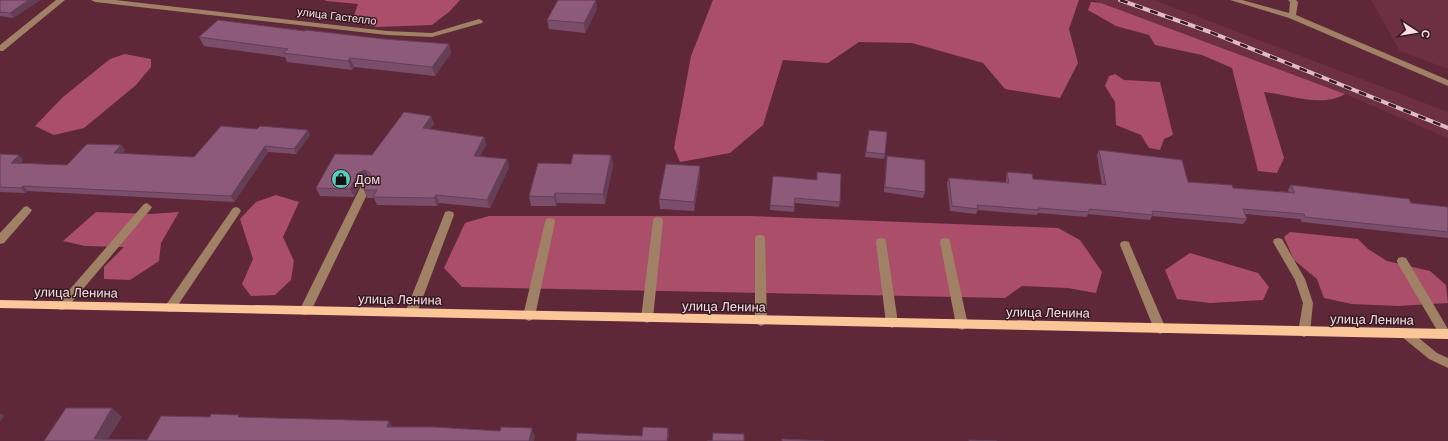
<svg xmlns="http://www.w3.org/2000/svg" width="1448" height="441" font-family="'DM Sans',sans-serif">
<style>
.built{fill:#6d2f42}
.forest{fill:#ab4e6a}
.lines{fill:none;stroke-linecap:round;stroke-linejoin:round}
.minor{fill:#a08165;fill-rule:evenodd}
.major{fill:#fbc798;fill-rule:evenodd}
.rail-casing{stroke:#ddbcc4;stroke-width:4}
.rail{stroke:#341b21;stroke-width:2.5;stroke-dasharray:8;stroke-linecap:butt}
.wall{fill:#7a4d69}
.shaded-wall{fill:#633f55}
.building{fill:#8e5a7a;stroke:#633f55}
.labels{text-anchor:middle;stroke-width:3;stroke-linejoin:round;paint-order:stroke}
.far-street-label{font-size:11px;fill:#fadee4;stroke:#341b21}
.poi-label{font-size:13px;fill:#fadee4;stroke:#341b21;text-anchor:start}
.street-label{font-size:13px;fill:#fadee4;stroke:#341b21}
</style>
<rect width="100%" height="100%" fill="#5e2838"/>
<g class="built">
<path d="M1093 0H1154L1448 112V138L1345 94Z"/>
<path d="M1371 0H1448V69L1400 51Z"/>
</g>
<g class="forest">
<path d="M325 0H460L449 12 432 25 377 27 352 21 358 4 326 1Z"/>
<path d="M713 0H1079L1069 29 1078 63 1060 98 1005 89 983 63 912 43 859 42 828 63 783 60 763 125 730 153 680 162 674 148 691 56Z"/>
<path d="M1091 2 1101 3 1345 94C1322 108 1290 95 1264 92L1284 158 1277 173 1258 171 1232 68 1202 55 1155 45 1149 35 1116 26 1088 10Z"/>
<path d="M125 54 151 59V67L136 85 84 128 54 135 35 126 63 97 110 59Z"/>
<path d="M1115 74 1124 80 1160 82 1173 135 1164 139 1160 150 1149 148 1141 135 1116 125 1115 102 1105 86 1109 76Z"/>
<path d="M276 195 299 202 283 237 294 261 291 280 275 295 251 296 242 284 253 259 240 219 256 202Z"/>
<path d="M96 212 151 214 179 212 161 243 159 261 130 280 104 279V267L124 247 85 246 63 241Z"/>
<path d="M489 216H751L1058 228 1080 240 1102 272 1096 293 1068 288 1022 286 1005 298 462 287 444 268 465 223Z"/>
<path d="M1290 232 1358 239 1368 249 1387 261 1430 271 1446 285 1448 303 1398 306 1352 304 1324 298 1317 279 1294 260 1284 237Z"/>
<path d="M1190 253 1258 273 1269 287 1263 300 1210 303 1177 299 1165 270Z"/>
</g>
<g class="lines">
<g class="minor">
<path d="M56 0H65L3 51H0V45Z"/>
<path d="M91 0H115L387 31 432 33 479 19 483 21 482 23 432 37 387 35 95 2Z"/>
<path d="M1230 0H1242L1289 13 1290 2 1288 0H1296L1298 2 1296 15 1448 80V86L1289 18Z"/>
<path d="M368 179 373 182 311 311 309 314 305 315 301 314 299 311 363 182Z"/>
<path d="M147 203 152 207 150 210 66 309 62 310 58 309 57 306 58 303 144 204Z"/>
<path d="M27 206 32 210 30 213 4 243 0 244V233L24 207Z"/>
<path d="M236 207 239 208 241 211 239 214 174 311 170 312 166 311 164 308 166 305 233 208Z"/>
<path d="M449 211 453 212 454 215 417 313 415 316 411 317 407 316 405 313 444 215 445 212Z"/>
<path d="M658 217 662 218 663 221 653 318 651 321 647 323 643 321 641 318 653 221 654 218Z"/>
<path d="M550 218 554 219 555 222 535 316 533 319 529 321 525 319 523 316 545 222 546 219Z"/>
<path d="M760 235 764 236 765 239 767 321 765 324 761 326 757 324 755 321V239L756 236Z"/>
<path d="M881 238 885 239 886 242 898 323 896 326 892 328 888 326 886 323 876 242 877 239Z"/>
<path d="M945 238 949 239 950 242 968 325 966 328 962 330 958 328 956 325 940 242 941 239Z"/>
<path d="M1278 238 1282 239 1305 279 1313 303 1310 332 1308 335 1304 337 1300 335 1298 332 1303 303 1295 280 1273 242 1274 239Z"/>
<path d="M1125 241 1129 242 1130 245 1166 329 1164 332 1160 334 1156 332 1154 329 1120 245 1121 242Z"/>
<path d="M1402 257 1406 258 1448 329V338L1441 337 1398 264 1397 261 1398 258Z"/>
<path d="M1405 328 1409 330 1437 353 1448 358V368L1429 359 1401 336 1399 333 1401 330Z"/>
</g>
<path class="major" d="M0 300 1448 329V339L0 308Z"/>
<defs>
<path id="rail" d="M1120 0 1210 32 1448 128"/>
</defs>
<use href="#rail" class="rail-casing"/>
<use href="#rail" class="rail"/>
</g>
<g class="wall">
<path d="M0 0H40L13 18 0 16Z"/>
<path d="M597 9 585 33 549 29 547 20Z"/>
<path d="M305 31 384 39 449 44 451 53 435 76 354 67 352 70 287 62 285 57 204 46 199 37Z"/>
<path d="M431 116 434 124 430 129 484 137 486 145 480 156 507 159 509 167 490 208 439 203 437 206 377 205 374 198H367L364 190 369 178 362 181 354 197 320 196 316 188 372 155Z"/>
<path d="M310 135 296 154 268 152 234 202 28 191 25 193 0 192V154L23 160 21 163 67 165 121 145 125 150 122 154 194 157Z"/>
<path d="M868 135 885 154 884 159 865 157Z"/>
<path d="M1099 150 1188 182 1233 188 1289 192 1288 190 1291 185 1411 203 1448 207V238L1302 222 1300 219 1245 214 1247 219 1243 224 1152 216 1150 220 1088 214 1087 217 1038 213 1037 215 978 210 976 214 950 211 947 183 949 178 1006 182V177L1007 172 1033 179 1102 185 1097 155Z"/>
<path d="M611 155 613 165 605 204 557 203 556 206H531L529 196 571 164Z"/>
<path d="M887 156 925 192 923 198 884 192 886 161Z"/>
<path d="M700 175 694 211 660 209 659 199Z"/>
<path d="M773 176 840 202 839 207 795 203 794 212 770 210Z"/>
</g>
<g class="shaded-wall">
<path d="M29 0H40L13 18 10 13Z"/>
<path d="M596 0 597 9 585 33 584 23Z"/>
<path d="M449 44 451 53 435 76 432 67Z"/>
<path d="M350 58 354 67 352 70 348 61Z"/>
<path d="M431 116 434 124 425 136 423 128Z"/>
<path d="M308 130 310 135 296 154 294 149Z"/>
<path d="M484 137 486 145 476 164 474 156Z"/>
<path d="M121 145 125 150 117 159 114 153Z"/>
<path d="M265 146 268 152 234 202 231 196Z"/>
<path d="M19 155 23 160 16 168 11 163Z"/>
<path d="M611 155 613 165 605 204 603 194Z"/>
<path d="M507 159 509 167 490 208 487 200Z"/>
<path d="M700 166V175L694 211V202Z"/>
<path d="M365 170 369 178 362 181 354 197 350 189 358 173Z"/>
<path d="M23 186 28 191 25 193 21 188Z"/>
<path d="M555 193 557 203 556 206 554 197Z"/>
<path d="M436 195 439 203 437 206 434 198Z"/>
<path d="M112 408 122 417 107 441 94 439Z"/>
<path d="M0 413 4 416 0 422Z"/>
<path d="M389 421 394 429 387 427Z"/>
<path d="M532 428 535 437 534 441H529Z"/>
<path d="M668 428 669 435 668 441H667Z"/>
</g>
<g class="building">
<path d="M0 0H29L10 13 0 12Z"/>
<path d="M558 0H596L584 23 547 20Z"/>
<path d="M218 20 305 31 306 30 384 39 449 44 432 67 350 58 348 61 283 53 288 49 199 37Z"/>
<path d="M404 112 431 116 423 128 484 137 474 156 507 159 487 200 436 195 434 198 373 197 377 190H364L371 174 365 170 358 173 350 189 316 188 335 154 372 155Z"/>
<path d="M221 126 257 129 260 126 308 130 294 149 265 146 231 196 23 186 21 188 0 187V154L19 155 11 163 67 165 87 144 121 145 114 153 194 157Z"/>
<path d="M869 130 887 132 885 154 866 152Z"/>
<path d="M1099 150 1182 160 1188 182 1232 185 1233 188 1295 193 1291 185 1409 199 1411 203 1448 207V232L1305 217 1304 214 1243 209 1247 219 1152 211 1153 215 1089 209V212L1038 208 1039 210 977 205 978 209 952 206 949 178 1009 183 1007 172 1032 174 1033 179 1106 185Z"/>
<path d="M573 154 611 155 603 194 555 193 554 197 529 196 538 163 571 164Z"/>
<path d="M887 156 925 160V192L885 187Z"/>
<path d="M666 164 700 166 694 202 659 199Z"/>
<path d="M817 172 841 174 840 202 795 198 794 207 770 205 773 176 817 180Z"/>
<path d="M66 408H112L94 439 147 440 161 416 210 417 211 414 239 415 238 417 389 421 387 427H434L500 431 501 427 532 428 529 441H44Z"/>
<path d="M643 427 668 428 667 441H576L577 433 642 436Z"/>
<path d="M713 433 744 434V441H707H712Z"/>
<path d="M782 439 824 441H782Z"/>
<path d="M969 440 997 441H969Z"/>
</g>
<defs>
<symbol id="shop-disc" viewBox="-11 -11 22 22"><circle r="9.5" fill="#59cebe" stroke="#341b21"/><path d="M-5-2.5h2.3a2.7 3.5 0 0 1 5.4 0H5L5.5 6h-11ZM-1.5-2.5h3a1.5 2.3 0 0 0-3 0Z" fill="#111"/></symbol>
</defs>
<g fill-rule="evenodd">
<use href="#shop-disc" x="330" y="168" width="22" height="22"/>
</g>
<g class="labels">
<g class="far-street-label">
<text transform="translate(337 16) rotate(7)" y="4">улица Гастелло</text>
</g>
<g class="poi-label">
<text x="355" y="184">Дом</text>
</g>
<g class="street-label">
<text transform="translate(76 292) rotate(1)" y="5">улица Ленина</text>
<text transform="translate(400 299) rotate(1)" y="5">улица Ленина</text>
<text transform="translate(724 306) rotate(1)" y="5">улица Ленина</text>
<text transform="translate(1048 312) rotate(1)" y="5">улица Ленина</text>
<text transform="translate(1372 319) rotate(1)" y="5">улица Ленина</text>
</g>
</g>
<g transform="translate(1416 32) rotate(102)" stroke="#341b21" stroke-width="3" paint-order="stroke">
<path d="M0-3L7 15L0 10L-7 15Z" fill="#fadee4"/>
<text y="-6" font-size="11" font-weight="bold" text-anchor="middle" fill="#fadee4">С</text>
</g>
</svg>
